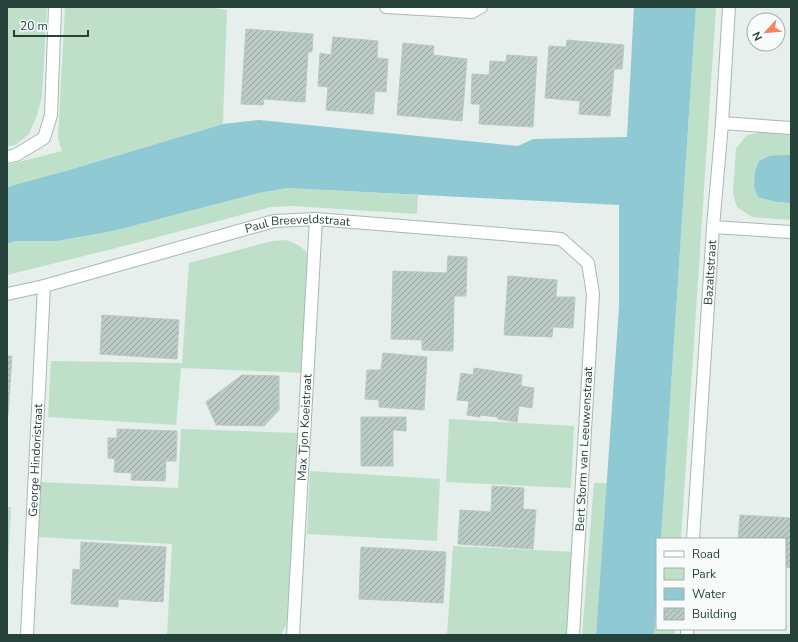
<svg xmlns="http://www.w3.org/2000/svg" width="798" height="642" font-family="'Nunito Sans',sans-serif">
<style>
.green{fill:#bfe0c8}
.water{fill:#8ec9d4}
.building{fill:url(#building-hatch);stroke:#b8c9c2}
.lines{fill:none;stroke-linecap:round;stroke-linejoin:round}
.minor-casing{stroke:#a8b8b2;stroke-width:14}
.minor{stroke:#fff;stroke-width:12}
.labels{text-anchor:middle;stroke-width:3;stroke-linejoin:round;paint-order:stroke}
.street-label{font-size:12px;fill:#24423a;stroke:#f7fbf9}
</style>
<defs>
<pattern id="building-hatch" width="6" height="6" patternUnits="userSpaceOnUse"><rect width="6" height="6" fill="#bbcac4"/><path d="M-1 1l2-2M0 6l6-6M5 7l2-2" fill="none" stroke="#98a6a0"/></pattern>
</defs>
<rect width="100%" height="100%" fill="#e6efeb"/>
<g class="green">
<path d="M7 7H47L42 97 36 118 29 134 15 145 7 147Z"/>
<path d="M65 7H205L227 10 223 124 69 170 7 187V165L62 151 58 138Z"/>
<path d="M696 7H716L681 539H661Z"/>
<path d="M762 132 791 135V155H781L777 202 791 203V220L752 217 737 207 733 194 736 148 747 135Z"/>
<path d="M287 188 418 195 417 214 293 206 271 207 128 245 7 275V244L16 241H57L113 231 259 193Z"/>
<path d="M285 240C298 244 303 246 310 258L305 373 181 368 176 425 48 417 51 361 182 363 189 263 272 241Z"/>
<path d="M449 419 574 426 571 488 446 482Z"/>
<path d="M181 429 298 433 290 612 286 625 281 635H184L167 634 172 544 37 537 40 482 178 488Z"/>
<path d="M310 471 440 479 437 541 307 534Z"/>
<path d="M594 483H607L596 635H582Z"/>
<path d="M7 507H11L7 589Z"/>
<path d="M453 546 577 552 572 635H447Z"/>
<path d="M657 596V629H675V635H654Z"/>
</g>
<g class="water">
<path d="M634 7H696L661 539H657V596L654 635H596L619 307V205L287 188 259 193 113 231 57 241H16L7 244V187L69 170 223 124 259 120 518 146 533 139 627 137Z"/>
<path d="M781 155H791V203L777 202 758 197 754 187 755 171 759 161 769 156Z"/>
</g>
<g class="building">
<path d="M246 29 313 34 312 52H308L305 102 264 99 263 105 241 104Z"/>
<path d="M333 37 378 41 377 58 388 59 386 92 375 91 373 114 326 110 328 87 318 86 320 53 331 55Z"/>
<path d="M567 40 624 45 622 69H614L610 116 579 114 580 101 545 98 549 46 566 47Z"/>
<path d="M403 43 434 46 433 55 467 59 462 121 397 115Z"/>
<path d="M507 55 537 57 533 127 479 124 480 104H471L472 74 489 75 490 61 506 62Z"/>
<path d="M448 256 467 257 466 296H454L453 351 422 350V340L391 339 393 271 447 273Z"/>
<path d="M508 276 557 280 556 297H575L573 328 553 327 552 337 504 335Z"/>
<path d="M102 315 179 320 177 359 100 354Z"/>
<path d="M383 353 427 357 424 410 379 407V400L365 399 367 370H381Z"/>
<path d="M7 356H12L8 415H7Z"/>
<path d="M474 368 522 375 521 386 534 388 532 408 519 406 517 422 498 419V417L480 415V417L467 415 469 401 457 400 461 373 473 375Z"/>
<path d="M242 375 279 376V410L264 426 216 425 206 402Z"/>
<path d="M361 417H406V431L393 430V466H361Z"/>
<path d="M117 429 177 431 176 461H166L165 481 131 480 132 473 114 472 115 459 108 458V438H117Z"/>
<path d="M492 486 524 488 523 509 536 510 533 549 458 544 460 510 491 512Z"/>
<path d="M740 515 791 518V568L785 567V539H738Z"/>
<path d="M81 542 166 547 163 602 118 599V607L71 604 73 569 80 570Z"/>
<path d="M361 547 446 552 443 603 359 599Z"/>
</g>
<g class="lines">
<defs>
<g id="minor">
<path d="M386 7 472 12 481 7"/>
<path d="M722 123 791 128"/>
<path d="M7 157 16 155 44 138 51 115 55 7"/>
<path d="M713 227 791 232"/>
<path id="s1" d="M7 294 44 286 274 221 316 219 561 239 588 263 593 294 573 635"/>
<path id="s2" d="M693 539 713 227 722 123 729 7"/>
<path id="s3" d="M27 635 44 286"/>
<path id="s4" d="M293 635 316 219"/>
<path d="M687 635V629"/>
</g>
</defs>
<use href="#minor" class="minor-casing"/>
<use href="#minor" class="minor"/>
</g>
<g class="labels">
<g class="street-label">
<text dy="4" stroke="none"><textPath href="#s1" startOffset="300">Paul Breeveldstraat</textPath></text>
<text dy="4" stroke="none"><textPath href="#s2" startOffset="267">Bazaltstraat</textPath></text>
<text dy="4" stroke="none"><textPath href="#s4" startOffset="208">Max Tjon Koeistraat</textPath></text>
<text transform="translate(584 449) rotate(-87)" y="4">Bert Storm van Leeuwenstraat</text>
<text dy="4" stroke="none"><textPath href="#s3" startOffset="175">George Hindoristraat</textPath></text>
</g>
</g>
<rect width="798" height="642" fill="none" stroke="#24423a" stroke-width="16"/>
<rect x="656" y="538" width="130" height="92" fill="#f7fbf9" stroke="#a3b1ad"/>
<rect x="664" y="551" width="20" height="6" fill="#ffffff" stroke="#a3b1ad"/>
<text x="692" y="558" font-size="12" fill="#24423a">Road</text>
<rect x="664" y="568" width="20" height="12" fill="#bfe0c8" stroke="#a3b1ad"/>
<text x="692" y="578" font-size="12" fill="#24423a">Park</text>
<rect x="664" y="588" width="20" height="12" fill="#8ec9d4" stroke="#a3b1ad"/>
<text x="692" y="598" font-size="12" fill="#24423a">Water</text>
<rect x="664" y="608" width="20" height="12" fill="url(#building-hatch)" stroke="#a3b1ad"/>
<text x="692" y="618" font-size="12" fill="#24423a">Building</text>
<g transform="translate(766 32) rotate(244)"><circle r="19" fill="#f7fbf9" stroke="#a3b1ad"/>
<path d="M0-3L7 15L0 10L-7 15Z" fill="#f4845f"/>
<text y="-6" font-size="11" font-weight="bold" text-anchor="middle" fill="#24423a">N</text>
</g>
<path d="M14 30v6h74v-6" fill="none" stroke="#24423a" stroke-width="2"/>
<text x="20" y="30" font-size="12" fill="#24423a" stroke="#f7fbf9" stroke-width="3" paint-order="stroke">20 m</text>
</svg>
